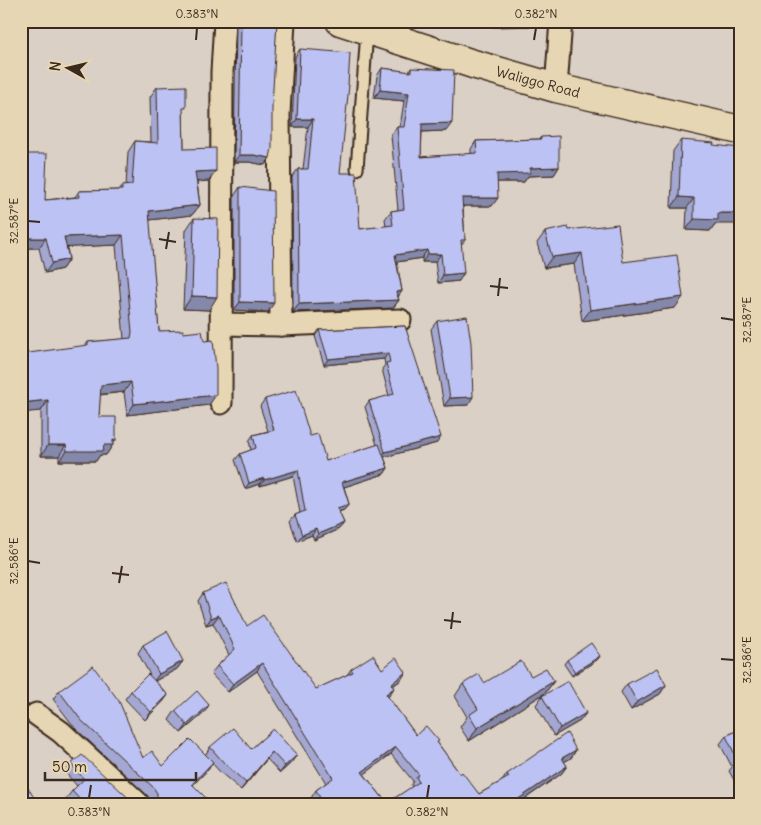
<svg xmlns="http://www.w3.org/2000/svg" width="761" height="825" font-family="Delius,sans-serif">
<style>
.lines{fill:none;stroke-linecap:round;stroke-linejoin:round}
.lane-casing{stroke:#3b2a1e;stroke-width:15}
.street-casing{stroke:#3b2a1e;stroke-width:25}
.secondary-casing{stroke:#3b2a1e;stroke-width:31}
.lane{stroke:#e7d6b3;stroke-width:11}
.street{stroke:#e7d6b3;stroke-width:21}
.secondary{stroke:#e7d6b3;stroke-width:28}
.wall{fill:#a3a7d2;stroke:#3b2a1e;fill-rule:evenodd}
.shaded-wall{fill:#8488ab;stroke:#3b2a1e}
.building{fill:#bdc2f4;stroke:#3b2a1e;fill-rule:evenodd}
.ticks{fill:none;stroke:#3b2a1e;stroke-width:2}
.labels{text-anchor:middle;stroke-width:4.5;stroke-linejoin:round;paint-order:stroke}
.street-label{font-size:14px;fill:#3b2a1e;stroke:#e7d6b3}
.neatline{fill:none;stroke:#3b2a1e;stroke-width:2}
.ticks-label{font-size:12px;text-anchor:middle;fill:#3b2a1e}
</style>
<rect width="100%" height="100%" fill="#dad0c6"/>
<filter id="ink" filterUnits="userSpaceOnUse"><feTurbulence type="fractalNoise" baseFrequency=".02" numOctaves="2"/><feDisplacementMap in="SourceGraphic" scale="10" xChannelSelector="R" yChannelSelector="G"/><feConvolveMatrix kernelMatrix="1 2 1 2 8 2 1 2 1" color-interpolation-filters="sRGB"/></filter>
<g filter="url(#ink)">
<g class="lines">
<defs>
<path id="lane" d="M357 169 367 31"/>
<g id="street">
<path d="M556 88 561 21"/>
<path d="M222 324 281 325 400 320"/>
<path d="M281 325 279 114 284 21"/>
<path d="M221 403 222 72 225 21"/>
<path d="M36 714 61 732 139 804"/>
</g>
<path id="secondary" d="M340 21 473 64 556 88 740 130"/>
</defs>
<use href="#lane" class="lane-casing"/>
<use href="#street" class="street-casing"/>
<use href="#secondary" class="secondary-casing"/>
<use href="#lane" class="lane"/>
<use href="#street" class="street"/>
<use href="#secondary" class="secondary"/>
</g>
<g class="wall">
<path d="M236 21H277L265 165 249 162H234Z"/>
<path d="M300 49 340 173 360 229 386 226 385 219 391 211 398 210 391 135 397 127H400L404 101 374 98 377 76 382 68 409 72 411 68 446 131 422 132 421 157 471 154V149L476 141 539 139 541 137 559 167 554 175 528 176 524 182H497L492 206H463L465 240 461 245 459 281 438 283 435 262H422V258L397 262 402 291 398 297 399 300 393 308 293 312 292 177 298 169H303L308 127H292L295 57Z"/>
<path d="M157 87 183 112 184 149 216 171 209 181 197 182 200 205 192 215 149 220 159 331 183 333 209 405 127 415 124 392 100 395 99 417 116 440 106 455H100L96 461H59V456H41V411L88 342 124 339 116 245 67 247 69 259 62 269 45 273 39 248H21V154L45 200 75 197 79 191 119 190 122 186H126L128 152 135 141 151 142 150 97Z"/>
<path d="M681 140 715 224 710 231 686 230 687 208H671L673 151Z"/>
<path d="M240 187 268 312 234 310V196Z"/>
<path d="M194 218 209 310 183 309 186 230Z"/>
<path d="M569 230 675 308 582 321 574 264 544 268 537 243 545 232Z"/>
<path d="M437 321 468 405 444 406 431 329Z"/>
<path d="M405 326 437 443 384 457 388 468 384 474 344 487 349 504 344 510 339 512 344 523 339 529 314 540 312 535 297 541 290 521 295 515 300 513 293 476 260 486 259 484 245 489 235 460 240 454 251 450 249 441 253 435 268 431 260 406 265 399 310 436 326 461 377 445 365 407 369 401 389 396 382 369 385 365 384 359 324 365 315 336 319 330Z"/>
<path d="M203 593 247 626 316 689 347 675 351 669H382L401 680 393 686 388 697 416 735 437 742 460 774 479 794 502 781 507 774 576 750 571 758 564 762 567 766 561 774 519 803V804H314L311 798 316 790 326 783 257 671 228 692 211 674 217 666 229 655 213 623 206 625 198 601ZM391 754 413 781 411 785 412 787 387 803 364 774Z"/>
<path d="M143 645 183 661 177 669 155 681 168 695 162 703 145 720 125 699 131 691 150 675 138 653Z"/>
<path d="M600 656 597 660 572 676 564 664 567 660Z"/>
<path d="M531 676 554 681 545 693 469 741 460 727 467 717 455 696 463 684 484 683Z"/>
<path d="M627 684 666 685 660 694 631 710 621 692Z"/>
<path d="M59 691 143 758 163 766 206 754 210 747 251 749 273 729 291 763 280 773 267 759 241 790 220 772 212 763 208 770 193 785 212 804H151V801L147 795 75 728 53 699Z"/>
<path d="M542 696 586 713 580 721 554 736 536 705Z"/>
<path d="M175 711 204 713 181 733 169 720Z"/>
<path d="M740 729V791L729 771 732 767 720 744 726 736Z"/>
<path d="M71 764 135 804H71L66 799 72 791 77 786 65 772Z"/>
</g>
<g class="shaded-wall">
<path d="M21 21H49L47 25H21Z"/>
<path d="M100 21H125L123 24 98 25Z"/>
<path d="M470 21H545L542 26 495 27 468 24Z"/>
<path d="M380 90 409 93 404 101 374 98Z"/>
<path d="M297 119H313L308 127H292Z"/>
<path d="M452 123 446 131 416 132 422 124Z"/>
<path d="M239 155H254L270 158 265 165 249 162H234Z"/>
<path d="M559 167 554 175 528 176 524 182H492L497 174 530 168Z"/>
<path d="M216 171 209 181 188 182 195 172Z"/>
<path d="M679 197 694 198 687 208H671Z"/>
<path d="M462 198H498L492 206H457Z"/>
<path d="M200 205 192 215 141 221 149 211Z"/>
<path d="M718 213H740V224H715L710 231 686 230 694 219Z"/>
<path d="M123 235 116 245 57 248 64 237Z"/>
<path d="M25 238H46L39 248H21V243Z"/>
<path d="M427 250 422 258 390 263 395 255Z"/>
<path d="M582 253 574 264 544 268 552 257Z"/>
<path d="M428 254H441L435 262H422Z"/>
<path d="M69 259 62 269 45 273 52 263Z"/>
<path d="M464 273 459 281 438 283 443 275Z"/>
<path d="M402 291 396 299V292Z"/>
<path d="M192 296 217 297 209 310 183 309Z"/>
<path d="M683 297 675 308 582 321 590 310Z"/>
<path d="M399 300 393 308 293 312 299 304Z"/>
<path d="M240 302 274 303 268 312 234 310Z"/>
<path d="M388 353 384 359 324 365 328 359Z"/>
<path d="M131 382 124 392 94 395 101 385Z"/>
<path d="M216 395 209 405 127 415 134 404Z"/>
<path d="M473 397 468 405 444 406 450 398Z"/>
<path d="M48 400 41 411 21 413V403Z"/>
<path d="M441 437 437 443 381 458 385 452Z"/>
<path d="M113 440H116L106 455H100L96 461H59L67 451Z"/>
<path d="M48 445H66L59 456H41Z"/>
<path d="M388 468 384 474 338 489 342 482Z"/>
<path d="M298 470 293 476 260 486 264 480Z"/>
<path d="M264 478 259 484 245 489 249 483Z"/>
<path d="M349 504 344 510 332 514 337 508Z"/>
<path d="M344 523 339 529 314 540 318 534Z"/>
<path d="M316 529 312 535 297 541 302 535Z"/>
<path d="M219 615 213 623 206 625 211 618Z"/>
<path d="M600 656 597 660 572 676 575 672Z"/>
<path d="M183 661 177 669 153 682 159 674Z"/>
<path d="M262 663 257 671 228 692 233 684Z"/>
<path d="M406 672 401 680 386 691 391 684Z"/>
<path d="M554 681 545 693 469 741 477 728Z"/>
<path d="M666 685 660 694 631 710 637 702Z"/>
<path d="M394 688 389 696 381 702 386 694Z"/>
<path d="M168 695 162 703 145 720 151 712Z"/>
<path d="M209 705 204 713 181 733 187 725Z"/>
<path d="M586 713 580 721 554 736 560 728Z"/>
<path d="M396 747 391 754 357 780 362 772Z"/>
<path d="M576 750 571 758 556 766 562 758Z"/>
<path d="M272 752 267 759 241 790 246 783Z"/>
<path d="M297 755 291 763 280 773 285 766Z"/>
<path d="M213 762 208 770 186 792 192 784Z"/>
<path d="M567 766 561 774 517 804V800Z"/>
</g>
<g class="building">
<path d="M241 21H277L272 106V148L270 158 254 155H239Z"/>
<path d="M300 49 350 53 348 85H349L340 173H356L360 229 393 225 391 211 404 209 397 127H404L409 93 380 90 382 68 411 72V68L454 70 452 123 422 124 421 157 477 153 476 141 541 139V137L559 136V167L530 168V173L497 174 498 198H462L465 240H461L464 273 443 275 441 254H428L427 250 395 255 402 291 396 292 399 300 299 304 298 169H308L313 119H297Z"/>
<path d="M186 86V108H183L184 149 216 148V171L195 172 200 205 149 211 159 331 183 330V333L202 331 204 341 213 340 216 368V395L134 404 131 382 101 385 99 417H116V440H113V445H104L103 451H67L66 445H48V400L21 403V354L88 345V342L131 338 132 332 123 235 64 237 69 259 52 263 46 238H25V215H21V154H47L45 200 80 197 79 191 122 190V186L132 185 135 141 158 143 157 87Z"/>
<path d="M681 140 714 143 713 145 740 148V213H718V220L694 219V198L679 197Z"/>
<path d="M240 187 273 191 274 303 240 302Z"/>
<path d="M194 218 218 219 217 297 192 296Z"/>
<path d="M618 224 623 262 677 255 683 297 590 310 582 253 552 257 545 232 568 227 569 230Z"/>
<path d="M467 316 471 343 473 397 450 398 437 321Z"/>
<path d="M405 326 441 437 385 452 369 401 394 394 386 363 390 362 388 353 328 359 319 330Z"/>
<path d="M296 390 310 436 318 434 326 461 379 444 388 468 342 482 349 504 337 508 344 523 318 534 316 529 302 535 295 515 305 511 298 470 264 480V478L249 483 240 454 256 448 253 435 274 430 265 399Z"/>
<path d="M226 583 247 626 263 615 316 689 353 672 351 669 373 655 382 669 396 658 406 672 391 684 394 688 386 694 416 735 426 726 439 741 437 742 460 774 462 772 479 794 509 777 507 774 567 733 576 750 562 758 567 766 517 800 519 804H323L316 790 333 778 262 663 233 684 217 666 235 649 219 615 211 618 203 593ZM396 747 419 775 416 777 419 782 387 803 362 772Z"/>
<path d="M167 631 183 661 159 674 143 645Z"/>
<path d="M591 643 600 656 575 672 567 660Z"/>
<path d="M521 661 531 676 546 668 554 681 477 728 469 715 478 709 463 684 479 674 484 683Z"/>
<path d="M93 666 119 701 143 758 152 751 163 766 190 739 213 762 192 784 212 804H154L157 799V793L153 787 81 720 59 691Z"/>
<path d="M657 668 666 685 637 702 627 684Z"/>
<path d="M148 674 168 695 151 712 131 691Z"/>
<path d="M568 681 586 713 560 728 542 696Z"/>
<path d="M197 691 209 705 187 725 175 711Z"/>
<path d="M21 720 24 724 21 726Z"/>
<path d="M233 728 251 749 273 729 297 755 285 766 272 752 246 783 225 764 210 747Z"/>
<path d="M740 729V773L734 763 738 761 726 736Z"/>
<path d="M82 755 135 804H81L83 803 72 791 84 779 71 764Z"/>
<path d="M28 788 38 804H21V793Z"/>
<path d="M587 799 591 804H581Z"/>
</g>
</g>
<path class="ticks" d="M196 40 197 28M534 40 536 28M28 221 40 222M159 239 176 242M166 249 169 232M490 286 508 288M498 296 500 278M721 318 734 320M28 561 40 563M112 573 129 575M119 583 122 566M444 620 461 622M451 629 453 612M721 659 734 660M89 798 91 785M427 798 429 785"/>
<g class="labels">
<g class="street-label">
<text transform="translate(538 82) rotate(15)" y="5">Waliggo Road</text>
</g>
</g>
<rect width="761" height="825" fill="none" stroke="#e7d6b3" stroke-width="55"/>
<g transform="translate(68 68) rotate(278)" stroke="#e7d6b3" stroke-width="4" paint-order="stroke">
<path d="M0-4L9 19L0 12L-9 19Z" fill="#3b2a1e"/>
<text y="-8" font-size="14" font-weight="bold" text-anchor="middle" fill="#3b2a1e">N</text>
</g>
<path d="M45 772v8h151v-8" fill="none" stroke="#3b2a1e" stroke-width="2.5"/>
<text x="52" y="772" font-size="15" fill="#3b2a1e" stroke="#e7d6b3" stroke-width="4" paint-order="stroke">50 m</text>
<rect x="28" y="28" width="706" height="770" class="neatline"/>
<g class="ticks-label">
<text x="197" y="18">0.383°N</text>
<text x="536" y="18">0.382°N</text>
<text transform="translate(14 221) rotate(-90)" y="4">32.587°E</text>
<text transform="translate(747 320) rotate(-90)" y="4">32.587°E</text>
<text transform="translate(14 561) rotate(-90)" y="4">32.586°E</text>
<text transform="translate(747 660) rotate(-90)" y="4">32.586°E</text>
<text x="89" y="816">0.383°N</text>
<text x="427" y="816">0.382°N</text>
</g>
</svg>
